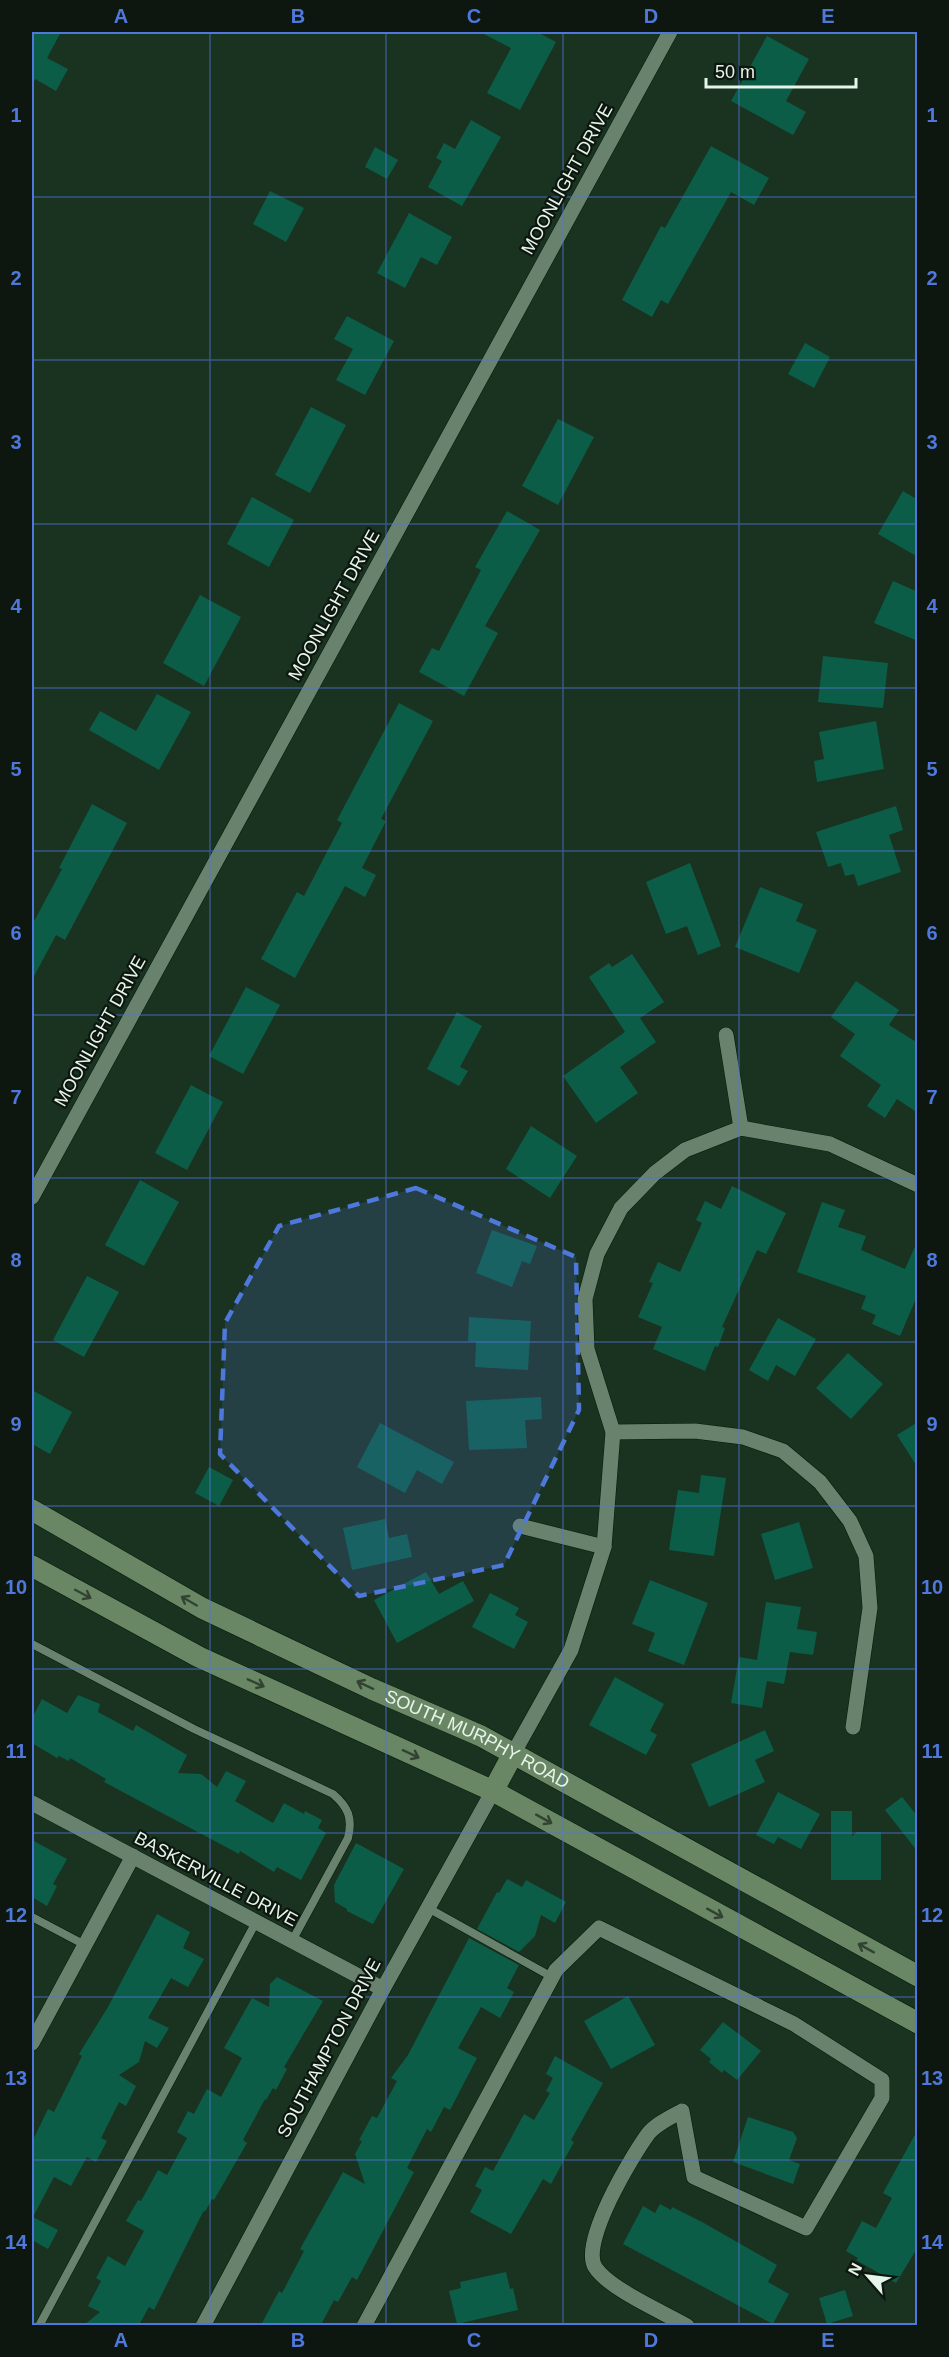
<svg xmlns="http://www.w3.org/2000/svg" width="949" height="2357" font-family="Helvetica,sans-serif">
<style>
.building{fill:#0c5d47}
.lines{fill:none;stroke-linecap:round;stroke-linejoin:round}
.service-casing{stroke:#031909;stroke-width:9}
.minor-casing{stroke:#031909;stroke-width:16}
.secondary-casing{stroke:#031909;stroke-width:22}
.service{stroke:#68826d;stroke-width:8}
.minor{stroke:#68826d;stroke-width:15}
.secondary{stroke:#6a8765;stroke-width:21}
.oneway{stroke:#324431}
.marked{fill:#4f78dc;fill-opacity:0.2;stroke:#4f78dc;stroke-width:4.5;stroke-dasharray:12 8;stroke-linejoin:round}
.grid{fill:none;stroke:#4f78dc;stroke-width:1.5;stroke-opacity:0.55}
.labels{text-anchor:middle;stroke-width:4.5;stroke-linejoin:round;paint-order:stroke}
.street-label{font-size:18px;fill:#e6f5e9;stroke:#0d170f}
.neatline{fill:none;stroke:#4f78dc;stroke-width:2}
.grid-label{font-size:20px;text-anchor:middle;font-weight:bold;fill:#4f78dc}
</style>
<rect width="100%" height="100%" fill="#1a3220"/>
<g class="building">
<path d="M32 32H61L47 58 68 69 56 91 35 79 32 87Z"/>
<path d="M480 32H537L556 42 520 110 487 93 511 48Z"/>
<path d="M767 36 809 59 786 101 806 112 793 135 731 101Z"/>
<path d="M471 120 501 137 462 206 428 187 442 161 436 158 444 143 455 149Z"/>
<path d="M711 146 769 178 754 205 731 192 668 304 661 300 652 317 622 300 661 226 665 228Z"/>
<path d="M375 147 398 160 387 179 365 167Z"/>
<path d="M270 191 304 208 286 242 253 224Z"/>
<path d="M409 213 452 237 437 265 421 257 405 288 377 273Z"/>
<path d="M347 316 394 341 365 395 336 380 353 349 334 339Z"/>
<path d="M805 343 830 357 814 388 788 374Z"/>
<path d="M311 407 346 425 310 493 275 475Z"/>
<path d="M558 419 594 437 558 505 522 486Z"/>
<path d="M903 491 918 500V557L878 534Z"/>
<path d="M252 497 294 520 269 567 227 544Z"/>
<path d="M507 511 540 530 485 626 498 633 464 696 419 672 432 648 439 651 481 570 475 567Z"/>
<path d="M893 581 918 592V641L874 623Z"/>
<path d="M200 595 241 617 204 686 163 663Z"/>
<path d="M823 656 888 663 883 708 818 702Z"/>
<path d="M157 694 191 712 159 770 89 730 100 711 136 731Z"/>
<path d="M399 703 433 721 381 819 386 821 362 868 376 875 365 897 345 886 295 978 261 959 297 892 304 896 342 823 337 820Z"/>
<path d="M876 721 884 769 817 782 814 761 824 759 819 732Z"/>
<path d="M92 804 127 823 65 940 56 935 32 980V925L62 869 59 868Z"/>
<path d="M896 806 903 830 889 835 901 872 858 886 854 874 845 876 841 863 828 867 816 832Z"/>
<path d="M690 863 721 946 698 955 687 926 666 934 646 882Z"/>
<path d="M760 887 803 904 796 921 817 930 799 973 735 947Z"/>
<path d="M632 954 664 1002 640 1018 656 1042 620 1067 638 1093 596 1123 563 1076 625 1032 589 977 609 963 612 967Z"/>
<path d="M856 981 899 1010 889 1025 918 1043V1113L897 1099 885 1118 867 1106 881 1085 840 1056 855 1034 831 1017Z"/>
<path d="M246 987 280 1005 243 1074 209 1056Z"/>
<path d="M457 1012 482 1026 460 1067 468 1071 459 1086 427 1069Z"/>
<path d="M191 1085 223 1102 187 1170 155 1153Z"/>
<path d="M531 1126 577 1156 550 1198 506 1169Z"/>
<path d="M140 1180 179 1202 144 1266 105 1245Z"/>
<path d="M732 1186 786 1213 766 1254 757 1250 722 1327 725 1328 718 1347 715 1346 705 1371 653 1349 662 1327 638 1317 653 1283 649 1282 658 1262 680 1272 702 1223 696 1220 705 1201 721 1209Z"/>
<path d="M822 1202 845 1210 838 1227 866 1236 861 1250 905 1269 918 1240V1294L900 1336 872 1324 876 1315 861 1309 866 1296 797 1272Z"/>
<path d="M492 1230 537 1246 530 1264 522 1261 512 1287 476 1273Z"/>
<path d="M87 1276 119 1292 84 1357 53 1340Z"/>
<path d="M469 1317 531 1321 528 1370 475 1367 476 1342 468 1341Z"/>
<path d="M778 1318 816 1339 795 1376 776 1365 768 1381 749 1370Z"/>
<path d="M848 1353 883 1384 851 1419 816 1388Z"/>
<path d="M32 1390 72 1412 50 1454 32 1444Z"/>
<path d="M541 1397 542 1419 525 1420 527 1448 469 1450 466 1401Z"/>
<path d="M918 1422V1468L897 1435Z"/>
<path d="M380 1423 454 1462 442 1484 417 1470 405 1493 357 1467Z"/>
<path d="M209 1467 233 1480 219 1506 195 1493Z"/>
<path d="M701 1475 726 1478 714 1556 669 1550 678 1490 699 1493Z"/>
<path d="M385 1519 389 1538 407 1534 412 1557 352 1570 343 1528Z"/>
<path d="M799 1522 813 1568 775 1580 761 1534Z"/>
<path d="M426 1572 439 1594 463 1581 474 1601 397 1643 374 1600Z"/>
<path d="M650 1580 708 1603 684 1665 648 1651 655 1633 632 1624Z"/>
<path d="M490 1593 519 1608 515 1615 528 1622 514 1649 472 1627Z"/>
<path d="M766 1602 801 1607 797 1629 817 1632 813 1655 790 1652 784 1684 767 1681 762 1708 731 1703 739 1657 757 1660Z"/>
<path d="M615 1677 664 1704 650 1731 657 1735 646 1755 589 1725Z"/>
<path d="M78 1695 100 1704 98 1712 133 1731 136 1725 187 1755 178 1773 201 1774 217 1787 226 1771 246 1781 235 1801 273 1823 284 1803 304 1814 305 1811 322 1820 318 1828 326 1833 301 1880 277 1867 274 1872 240 1851 239 1854 104 1782 106 1779 70 1758 69 1761 59 1756 57 1758 32 1743V1718L42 1699 67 1713Z"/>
<path d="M765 1730 774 1751 755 1760 765 1782 709 1807 691 1764Z"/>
<path d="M778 1792 820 1814 801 1849 778 1837 774 1844 756 1835Z"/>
<path d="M902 1797 918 1817V1852L885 1810Z"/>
<path d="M831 1811H852V1836L857 1832H881V1880H831Z"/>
<path d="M32 1840 67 1859 53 1884 57 1886 47 1906 32 1897Z"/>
<path d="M356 1843 404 1869 373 1924 347 1911V1909L335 1902 334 1885Z"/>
<path d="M507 1879 522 1887 526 1880 566 1902 555 1923 541 1915 535 1936 519 1952 477 1929 497 1892 499 1893Z"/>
<path d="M157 1914 190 1932 183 1948 204 1959 188 1987 171 1978 148 2018 169 2028 157 2048 145 2041 139 2062 119 2075 136 2086 126 2106 119 2102 101 2138 107 2141 96 2162 87 2157 71 2186 54 2177 33 2217 58 2230 48 2249 32 2240V2142L48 2109 54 2112 82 2056 79 2054 108 2007Z"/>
<path d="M469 1938 519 1965 507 1988 514 1992 500 2018 481 2007 458 2048 477 2058 450 2110 444 2107 431 2132 427 2129 407 2168 414 2172 357 2280 352 2277 338 2302 334 2300 321 2325H261L279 2291 282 2293 304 2251 300 2249 343 2172 365 2184 355 2154 362 2141 359 2140 372 2116 377 2118 397 2081 391 2078 408 2055Z"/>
<path d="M277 1977 323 2001 284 2067 287 2069 276 2090 273 2088 266 2100 265 2099 243 2140 247 2143 214 2200 212 2199 206 2210 203 2212 154 2310 149 2307 139 2325H84L100 2312 88 2306 101 2281 96 2278 108 2256 125 2266 144 2231 126 2221 138 2200 141 2201 158 2170 167 2175 187 2138 177 2132 188 2111 194 2114 207 2089 221 2097 242 2058 224 2048 252 1998 269 2007 270 1984Z"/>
<path d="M628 1996 655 2045 611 2069 584 2021Z"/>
<path d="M723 2022 761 2051 737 2080 724 2070 722 2073 709 2062 711 2059 700 2050Z"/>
<path d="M555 2056 603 2083 571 2140 574 2142 551 2184 543 2179 511 2234 470 2212 482 2190 475 2186 485 2167 493 2171 524 2114 534 2120 550 2093 546 2091 553 2078 546 2074Z"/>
<path d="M748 2117 793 2132 797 2138 789 2160 800 2164 793 2184 733 2162Z"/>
<path d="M918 2129V2247L896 2283 856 2260 858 2258 846 2251 862 2221 876 2228 892 2198 883 2193Z"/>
<path d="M660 2204 671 2210 672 2207 704 2223 777 2265 768 2282 789 2294 773 2324 623 2244 643 2206 655 2213Z"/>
<path d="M506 2272 510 2289 513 2288 518 2310 457 2324 449 2291 461 2288 460 2282Z"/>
<path d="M845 2290 853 2316 827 2324 819 2298Z"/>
</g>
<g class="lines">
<defs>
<g id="service">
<path d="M32 1644 194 1729 333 1794C348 1807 353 1818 348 1838L292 1941"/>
<path d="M428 1908 552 1977"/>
<path d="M32 1917 85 1945"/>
<path d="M39 2326 256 1922"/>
</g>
<g id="minor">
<path d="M726 1035 741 1128"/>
<path d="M32 1197 670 32"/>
<path d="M613 1432 695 1431 743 1437 783 1451 820 1482 850 1521 866 1556 870 1608 853 1727"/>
<path d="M520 1526 604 1547"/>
<path d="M513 1754 571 1650 604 1547 613 1432 587 1349 585 1299 597 1254 621 1208 655 1173 685 1150 741 1128 830 1144 918 1185"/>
<path d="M32 1803 383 1989"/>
<path d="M32 2043 133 1856"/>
<path d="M203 2326 383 1989 493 1791"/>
<path d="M364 2326 556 1970 599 1928 794 2024 882 2080V2098L806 2228 694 2177 682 2111C671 2117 656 2124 648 2134 632 2156 580 2242 595 2267 609 2289 663 2312 687 2326"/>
</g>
<g id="secondary">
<path id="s1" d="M32 1510 202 1608 372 1689 481 1736 918 1976"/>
<path d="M32 1566 199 1657 493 1791 918 2023"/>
<path d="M493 1791 513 1754"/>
</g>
</defs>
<use href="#service" class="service-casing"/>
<use href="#minor" class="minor-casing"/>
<use href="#secondary" class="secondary-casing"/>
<use href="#service" class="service"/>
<use href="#minor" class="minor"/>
<use href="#secondary" class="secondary"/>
</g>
<defs><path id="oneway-shaft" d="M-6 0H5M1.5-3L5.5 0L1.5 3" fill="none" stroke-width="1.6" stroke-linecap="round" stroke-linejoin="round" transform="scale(1.5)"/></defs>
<g class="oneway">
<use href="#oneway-shaft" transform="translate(83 1594) rotate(28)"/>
<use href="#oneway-shaft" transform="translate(189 1601) rotate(-150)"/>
<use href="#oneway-shaft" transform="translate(256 1683) rotate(24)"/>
<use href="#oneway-shaft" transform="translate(365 1685) rotate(-155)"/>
<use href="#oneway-shaft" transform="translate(411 1754) rotate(25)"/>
<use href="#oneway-shaft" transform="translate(544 1819) rotate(29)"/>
<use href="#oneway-shaft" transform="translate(715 1913) rotate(29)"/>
<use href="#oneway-shaft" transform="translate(866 1948) rotate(-151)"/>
</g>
<path class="marked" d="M416 1188 576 1257 579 1410 504 1565 359 1596 220 1454 225 1323 279 1226Z"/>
<path class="grid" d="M210 32V2326M386 32V2326M563 32V2326M739 32V2326M32 197H918M32 360H918M32 524H918M32 688H918M32 851H918M32 1015H918M32 1178H918M32 1342H918M32 1506H918M32 1669H918M32 1833H918M32 1997H918M32 2160H918"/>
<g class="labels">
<g class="street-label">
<text transform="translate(567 179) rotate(-61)" y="6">MOONLIGHT DRIVE</text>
<text transform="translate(334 605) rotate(-61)" y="6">MOONLIGHT DRIVE</text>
<text transform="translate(100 1031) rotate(-61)" y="6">MOONLIGHT DRIVE</text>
<text dy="6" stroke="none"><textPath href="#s1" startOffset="501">SOUTH MURPHY ROAD</textPath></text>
<text transform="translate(216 1879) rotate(28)" y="6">BASKERVILLE DRIVE</text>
<text transform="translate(329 2048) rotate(-62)" y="6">SOUTHAMPTON DRIVE</text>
</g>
</g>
<rect width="949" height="2357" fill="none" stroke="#0d170f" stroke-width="66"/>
<g transform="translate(868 2276) rotate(298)" stroke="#0d170f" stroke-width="4.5" paint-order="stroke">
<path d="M0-4.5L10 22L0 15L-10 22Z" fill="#e6f5e9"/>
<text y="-9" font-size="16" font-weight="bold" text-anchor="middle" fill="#e6f5e9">N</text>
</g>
<path d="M706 78v9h150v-9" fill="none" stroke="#e6f5e9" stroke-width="3"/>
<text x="715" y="78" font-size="18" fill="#e6f5e9" stroke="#0d170f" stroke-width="4.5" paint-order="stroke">50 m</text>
<rect x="33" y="33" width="883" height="2291" class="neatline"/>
<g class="grid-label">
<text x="121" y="23">A</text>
<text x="298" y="23">B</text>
<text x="474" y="23">C</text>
<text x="651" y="23">D</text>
<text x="828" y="23">E</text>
<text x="16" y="122">1</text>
<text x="932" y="122">1</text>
<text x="16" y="285">2</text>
<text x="932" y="285">2</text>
<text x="16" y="449">3</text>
<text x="932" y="449">3</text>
<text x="16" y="613">4</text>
<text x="932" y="613">4</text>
<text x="16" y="776">5</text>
<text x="932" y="776">5</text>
<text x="16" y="940">6</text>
<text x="932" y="940">6</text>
<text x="16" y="1104">7</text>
<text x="932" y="1104">7</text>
<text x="16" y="1267">8</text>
<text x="932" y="1267">8</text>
<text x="16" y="1431">9</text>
<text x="932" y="1431">9</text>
<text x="16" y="1594">10</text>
<text x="932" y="1594">10</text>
<text x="16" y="1758">11</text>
<text x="932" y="1758">11</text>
<text x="16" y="1922">12</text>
<text x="932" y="1922">12</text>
<text x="16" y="2085">13</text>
<text x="932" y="2085">13</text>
<text x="16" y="2249">14</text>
<text x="932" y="2249">14</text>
<text x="121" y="2347">A</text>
<text x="298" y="2347">B</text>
<text x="474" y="2347">C</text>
<text x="651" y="2347">D</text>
<text x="828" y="2347">E</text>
</g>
</svg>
